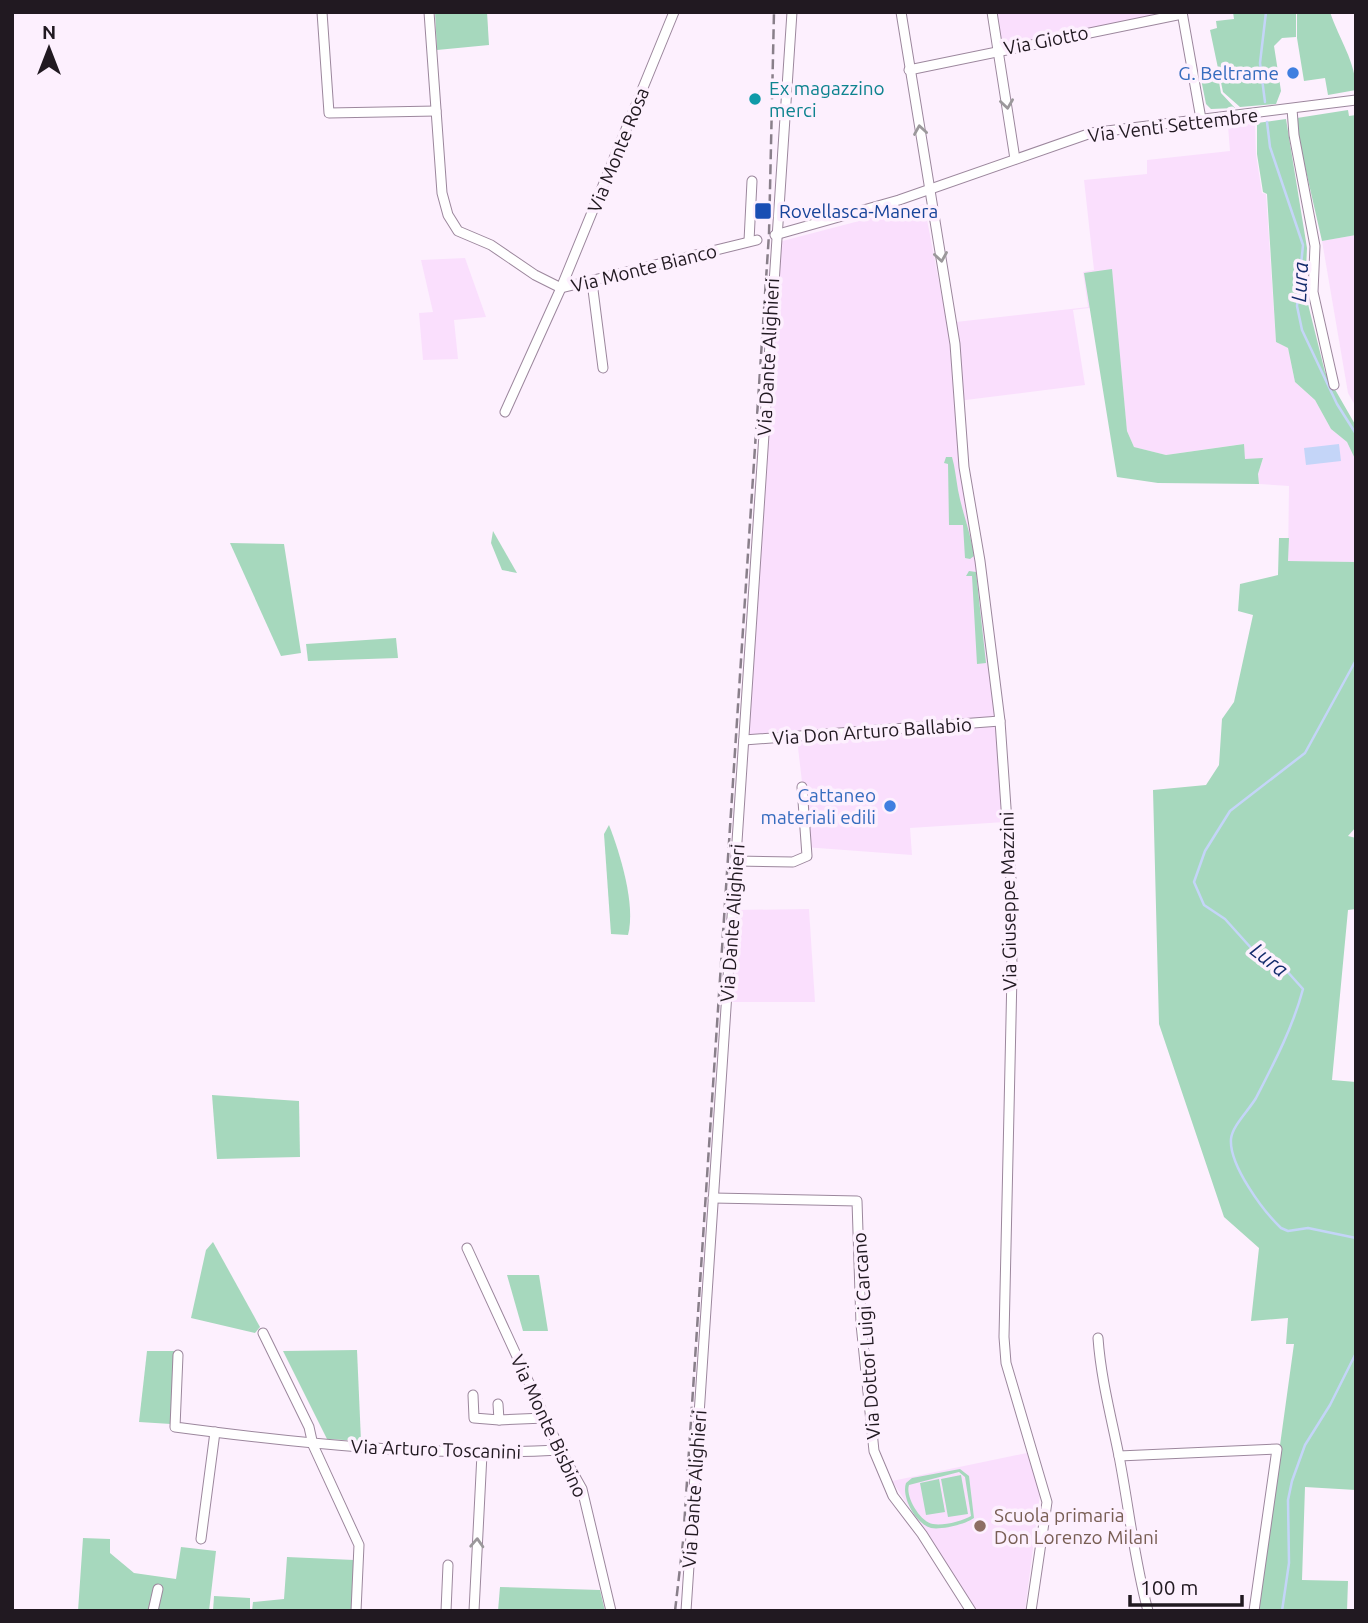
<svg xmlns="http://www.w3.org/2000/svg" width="1368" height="1623" font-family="Ubuntu,sans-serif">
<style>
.built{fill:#fadffd}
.green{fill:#a6d8bd;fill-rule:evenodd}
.water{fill:#c4d5f8}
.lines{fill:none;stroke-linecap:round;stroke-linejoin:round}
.stream{stroke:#c4d5f8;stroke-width:2.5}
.minor-casing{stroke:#9c879d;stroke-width:11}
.minor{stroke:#fff;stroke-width:9}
.rail{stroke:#897f8a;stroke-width:2.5;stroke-dasharray:10 5;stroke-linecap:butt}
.oneway{stroke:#9b989b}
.shop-dot{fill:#3f7fe0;stroke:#fdf0fe;stroke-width:2.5}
.culture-dot{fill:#0f9aa8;stroke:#fdf0fe;stroke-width:2.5}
.transit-dot{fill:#1a4fb4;stroke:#fdf0fe;stroke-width:2.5}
.education-dot{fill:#8d6e63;stroke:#fdf0fe;stroke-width:2.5}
.labels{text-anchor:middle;stroke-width:7;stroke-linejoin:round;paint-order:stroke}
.street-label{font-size:19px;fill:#211921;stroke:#fdf0fe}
.shop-label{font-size:19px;fill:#366cbe;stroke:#fdf0fe;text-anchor:end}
.culture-label{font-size:19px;fill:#0d838f;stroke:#fdf0fe;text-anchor:start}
.transit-label{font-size:19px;fill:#164399;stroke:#fdf0fe;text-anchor:start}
.education-label{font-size:19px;fill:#785e54;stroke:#fdf0fe;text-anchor:start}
.water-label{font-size:21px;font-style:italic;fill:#132b6c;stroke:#fdf0fe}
</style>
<rect width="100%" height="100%" fill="#fdf0fe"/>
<g class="built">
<path d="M994 12H1181L999 49Z"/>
<path d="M1255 123 1256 154 1262 193 1266 194 1276 342 1288 348 1295 382 1315 400 1331 429 1347 442 1356 461V562L1288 561 1289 486 1259 484 1258 474 1263 459H1245L1243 444 1166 455 1134 447 1127 431 1114 305 1073 310 1085 385 958 401 987 662 1000 728 1005 822 910 828 912 855 804 847 797 783 802 782 797 739 746 741 775 243 924 204 947 323 1088 307 1083 272 1094 270 1084 180 1147 174V160L1230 151 1228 126Z"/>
<path d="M1356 235V407L1348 393 1322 241Z"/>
<path d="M465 258 486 317 454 320 458 359 423 360 419 313 433 312 421 260Z"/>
<path d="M809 909 815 1002H727L734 910Z"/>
<path d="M1027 1453 1040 1494 1025 1611H977L892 1481Z"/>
</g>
<g class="green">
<path d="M435 12H487L489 45 437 50Z"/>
<path d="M1233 12H1296V37L1282 38 1274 46 1281 91 1276 104 1240 107 1223 92 1210 30 1217 28 1216 21 1234 19Z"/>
<path d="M1297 12H1330C1339 39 1356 62 1356 90L1328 95 1325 78 1304 81 1297 38Z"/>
<path d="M1217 71 1221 93 1235 108 1211 109 1206 104 1200 74Z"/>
<path d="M1348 110 1349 116 1356 115V235L1322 241 1298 136 1297 118Z"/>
<path d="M1286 119 1307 248 1305 292 1325 372 1356 426V461L1347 442 1331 429 1315 400 1295 382 1288 348 1276 342 1267 194 1263 192 1257 154V123Z"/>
<path d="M1112 269 1127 431 1134 447 1166 455 1244 444 1245 459 1263 458 1258 474 1259 484 1158 483 1117 477 1084 273Z"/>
<path d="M946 457H952C955 467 956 479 958 490 962 512 971 533 974 556L970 559 965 558 963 525H949L948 464 944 463Z"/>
<path d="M493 531 517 573 502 570 491 543Z"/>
<path d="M1279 538H1289L1288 561 1356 562V827L1348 836 1356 838V909L1348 910 1332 1080 1356 1082V1490L1305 1487 1302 1580 1348 1581 1347 1611H1257L1294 1344H1286L1288 1318 1251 1321 1259 1248 1224 1217 1159 1024 1153 790 1206 785 1219 765 1222 719 1234 702 1253 615 1238 611 1240 584 1278 575Z"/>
<path d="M230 543 284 544 301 653 281 656Z"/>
<path d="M969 571 976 572 986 663 977 664 972 576H966Z"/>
<path d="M396 638 398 658 308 661 306 644Z"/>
<path d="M609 825C620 853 636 905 628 935L611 934 604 834Z"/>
<path d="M212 1095 299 1101 300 1157 217 1159Z"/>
<path d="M213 1242 260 1327 255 1333 191 1318 206 1250Z"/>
<path d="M507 1275H539L548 1331H523Z"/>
<path d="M357 1350 361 1441 327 1439 283 1351Z"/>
<path d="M147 1351H175L171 1424 139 1422Z"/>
<path d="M960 1469 969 1476 974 1518C966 1524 942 1530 931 1528 916 1524 901 1497 906 1483L912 1478ZM959 1472 965 1477 971 1516C963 1521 943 1526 933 1524 920 1522 905 1496 909 1485Z"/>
<path d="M961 1475 968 1514 948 1517 941 1479Z"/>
<path d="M939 1479 945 1512 926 1515 920 1483Z"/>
<path d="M83 1538 110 1539V1553L134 1573 176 1579 181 1547 216 1551 209 1611H78Z"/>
<path d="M287 1557 354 1560 351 1611H252L253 1602 284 1599Z"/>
<path d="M500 1587 600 1590 605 1611H498Z"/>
<path d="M214 1596 250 1598V1611H213Z"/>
</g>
<path class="water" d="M1339 444 1341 461 1306 465 1304 448Z"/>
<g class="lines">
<g class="stream">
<path d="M1265 102 1260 63 1266 12"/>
<path d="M1267 122 1270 147 1303 245 1297 306 1302 330 1337 404 1356 434"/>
<path d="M1356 660 1305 753 1230 811 1205 851 1194 882 1204 905 1225 919 1261 959 1285 969 1303 989C1293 1027 1274 1063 1256 1098 1249 1110 1232 1126 1231 1139 1229 1165 1263 1211 1281 1228L1288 1231 1308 1228 1356 1238"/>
<path d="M1282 1611 1289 1563 1288 1500 1292 1481 1305 1445 1330 1405 1356 1353"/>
</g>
<defs>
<g id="minor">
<path d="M322 12 329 113 436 111"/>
<path d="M429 12 442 193 448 215 458 231 491 245 535 275 561 288 757 240"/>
<path d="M901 12 955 344 964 467 980 561 1000 721 1011 880 1012 974 1004 1337 1006 1363 1047 1502 1031 1611"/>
<path d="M992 12 1015 159"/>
<path d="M1182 12 1201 119"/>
<path d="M909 70 1182 14"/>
<path d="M1292 109 1294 135 1315 246 1313 292 1334 385"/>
<path d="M775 235 899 200 1091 133 1356 100"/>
<path d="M749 241 752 181"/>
<path d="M592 282 603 368"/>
<path d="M505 412 561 288 674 12"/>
<path d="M744 740 1000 721"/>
<path d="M736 861 793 862 807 856 802 787"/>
<path d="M713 1198 857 1201 861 1324 874 1451 893 1496 922 1534 971 1611"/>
<path d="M467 1248 560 1450 582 1489 611 1611"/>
<path d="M263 1333 309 1427 313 1445 359 1545 356 1611"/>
<path d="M1098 1338C1101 1379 1111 1416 1119 1456 1129 1508 1134 1559 1148 1611"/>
<path d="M178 1355 175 1427C303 1444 430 1457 560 1450"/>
<path d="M473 1395 474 1418 499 1420"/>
<path d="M498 1404 499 1420 545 1418"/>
<path d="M1119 1456 1277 1449 1254 1611"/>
<path d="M201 1539 215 1432"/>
<path d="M153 1611 158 1589"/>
<path d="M446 1611 448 1565"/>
<path d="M474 1611 482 1454"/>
<path d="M686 1611 792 12"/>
</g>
</defs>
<use href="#minor" class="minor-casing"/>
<use href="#minor" class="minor"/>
<path class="rail" d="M675 1611 683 1542 769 234 774 12"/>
</g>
<defs><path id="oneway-chevron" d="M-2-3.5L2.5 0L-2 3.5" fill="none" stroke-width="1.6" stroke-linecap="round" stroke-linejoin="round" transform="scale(1.75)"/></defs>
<g class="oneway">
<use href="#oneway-chevron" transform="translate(1007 104) rotate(82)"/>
<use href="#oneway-chevron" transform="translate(920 130) rotate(-99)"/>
<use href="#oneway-chevron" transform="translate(941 257) rotate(81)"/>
<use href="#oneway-chevron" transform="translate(477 1543) rotate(-87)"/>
</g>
<g class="shop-dot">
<circle cx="1293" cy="73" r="7"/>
<circle cx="890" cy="806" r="7"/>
</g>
<circle class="culture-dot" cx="755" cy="99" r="7"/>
<rect class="transit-dot" x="754" y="202" width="18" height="18" rx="3.5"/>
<circle class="education-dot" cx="980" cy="1526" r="7"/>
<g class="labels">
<g class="street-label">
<text transform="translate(1046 40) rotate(-11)" y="7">Via Giotto</text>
<text transform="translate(1173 125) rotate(-7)" y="7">Via Venti Settembre</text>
<text transform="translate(618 150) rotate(-68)" y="7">Via Monte Rosa</text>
<text transform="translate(644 268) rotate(-14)" y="7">Via Monte Bianco</text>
<text transform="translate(768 357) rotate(-87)" y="7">Via Dante Alighieri</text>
<text transform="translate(872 731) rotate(-4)" y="7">Via Don Arturo Ballabio</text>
<text transform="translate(1008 901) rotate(-91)" y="7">Via Giuseppe Mazzini</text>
<text transform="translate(732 923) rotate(-86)" y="7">Via Dante Alighieri</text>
<text transform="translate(866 1336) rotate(-94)" y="7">Via Dottor Luigi Carcano</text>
<text transform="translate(549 1426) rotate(65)" y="7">Via Monte Bisbino</text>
<text transform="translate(436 1449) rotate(2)" y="7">Via Arturo Toscanini</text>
<text transform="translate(694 1489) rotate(-86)" y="7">Via Dante Alighieri</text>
</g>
<g class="shop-label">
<text x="1279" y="80">G. Beltrame</text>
<text x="876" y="802">Cattaneo<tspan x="876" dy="22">materiali edili</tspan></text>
</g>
<g class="culture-label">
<text x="769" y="95">Ex magazzino<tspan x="769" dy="22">merci</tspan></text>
</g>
<g class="transit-label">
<text x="779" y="218">Rovellasca-Manera</text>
</g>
<g class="education-label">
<text x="994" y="1522">Scuola primaria<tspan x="994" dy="22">Don Lorenzo Milani</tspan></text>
</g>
<g class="water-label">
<text transform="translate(1300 282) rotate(-87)" y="7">Lura</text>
<text transform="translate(1269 960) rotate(38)" y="7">Lura</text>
</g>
</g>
<rect width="1368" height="1623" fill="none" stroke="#211921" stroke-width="28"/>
<g transform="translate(49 49)" stroke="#fdf0fe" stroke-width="5" paint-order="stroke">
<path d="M0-5L12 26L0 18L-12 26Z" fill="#211921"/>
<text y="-10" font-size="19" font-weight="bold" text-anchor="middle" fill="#211921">N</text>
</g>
<path d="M1130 1595v10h112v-10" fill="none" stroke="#211921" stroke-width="3.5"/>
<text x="1140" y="1595" font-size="21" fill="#211921" stroke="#fdf0fe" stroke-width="5" paint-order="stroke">100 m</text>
</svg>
